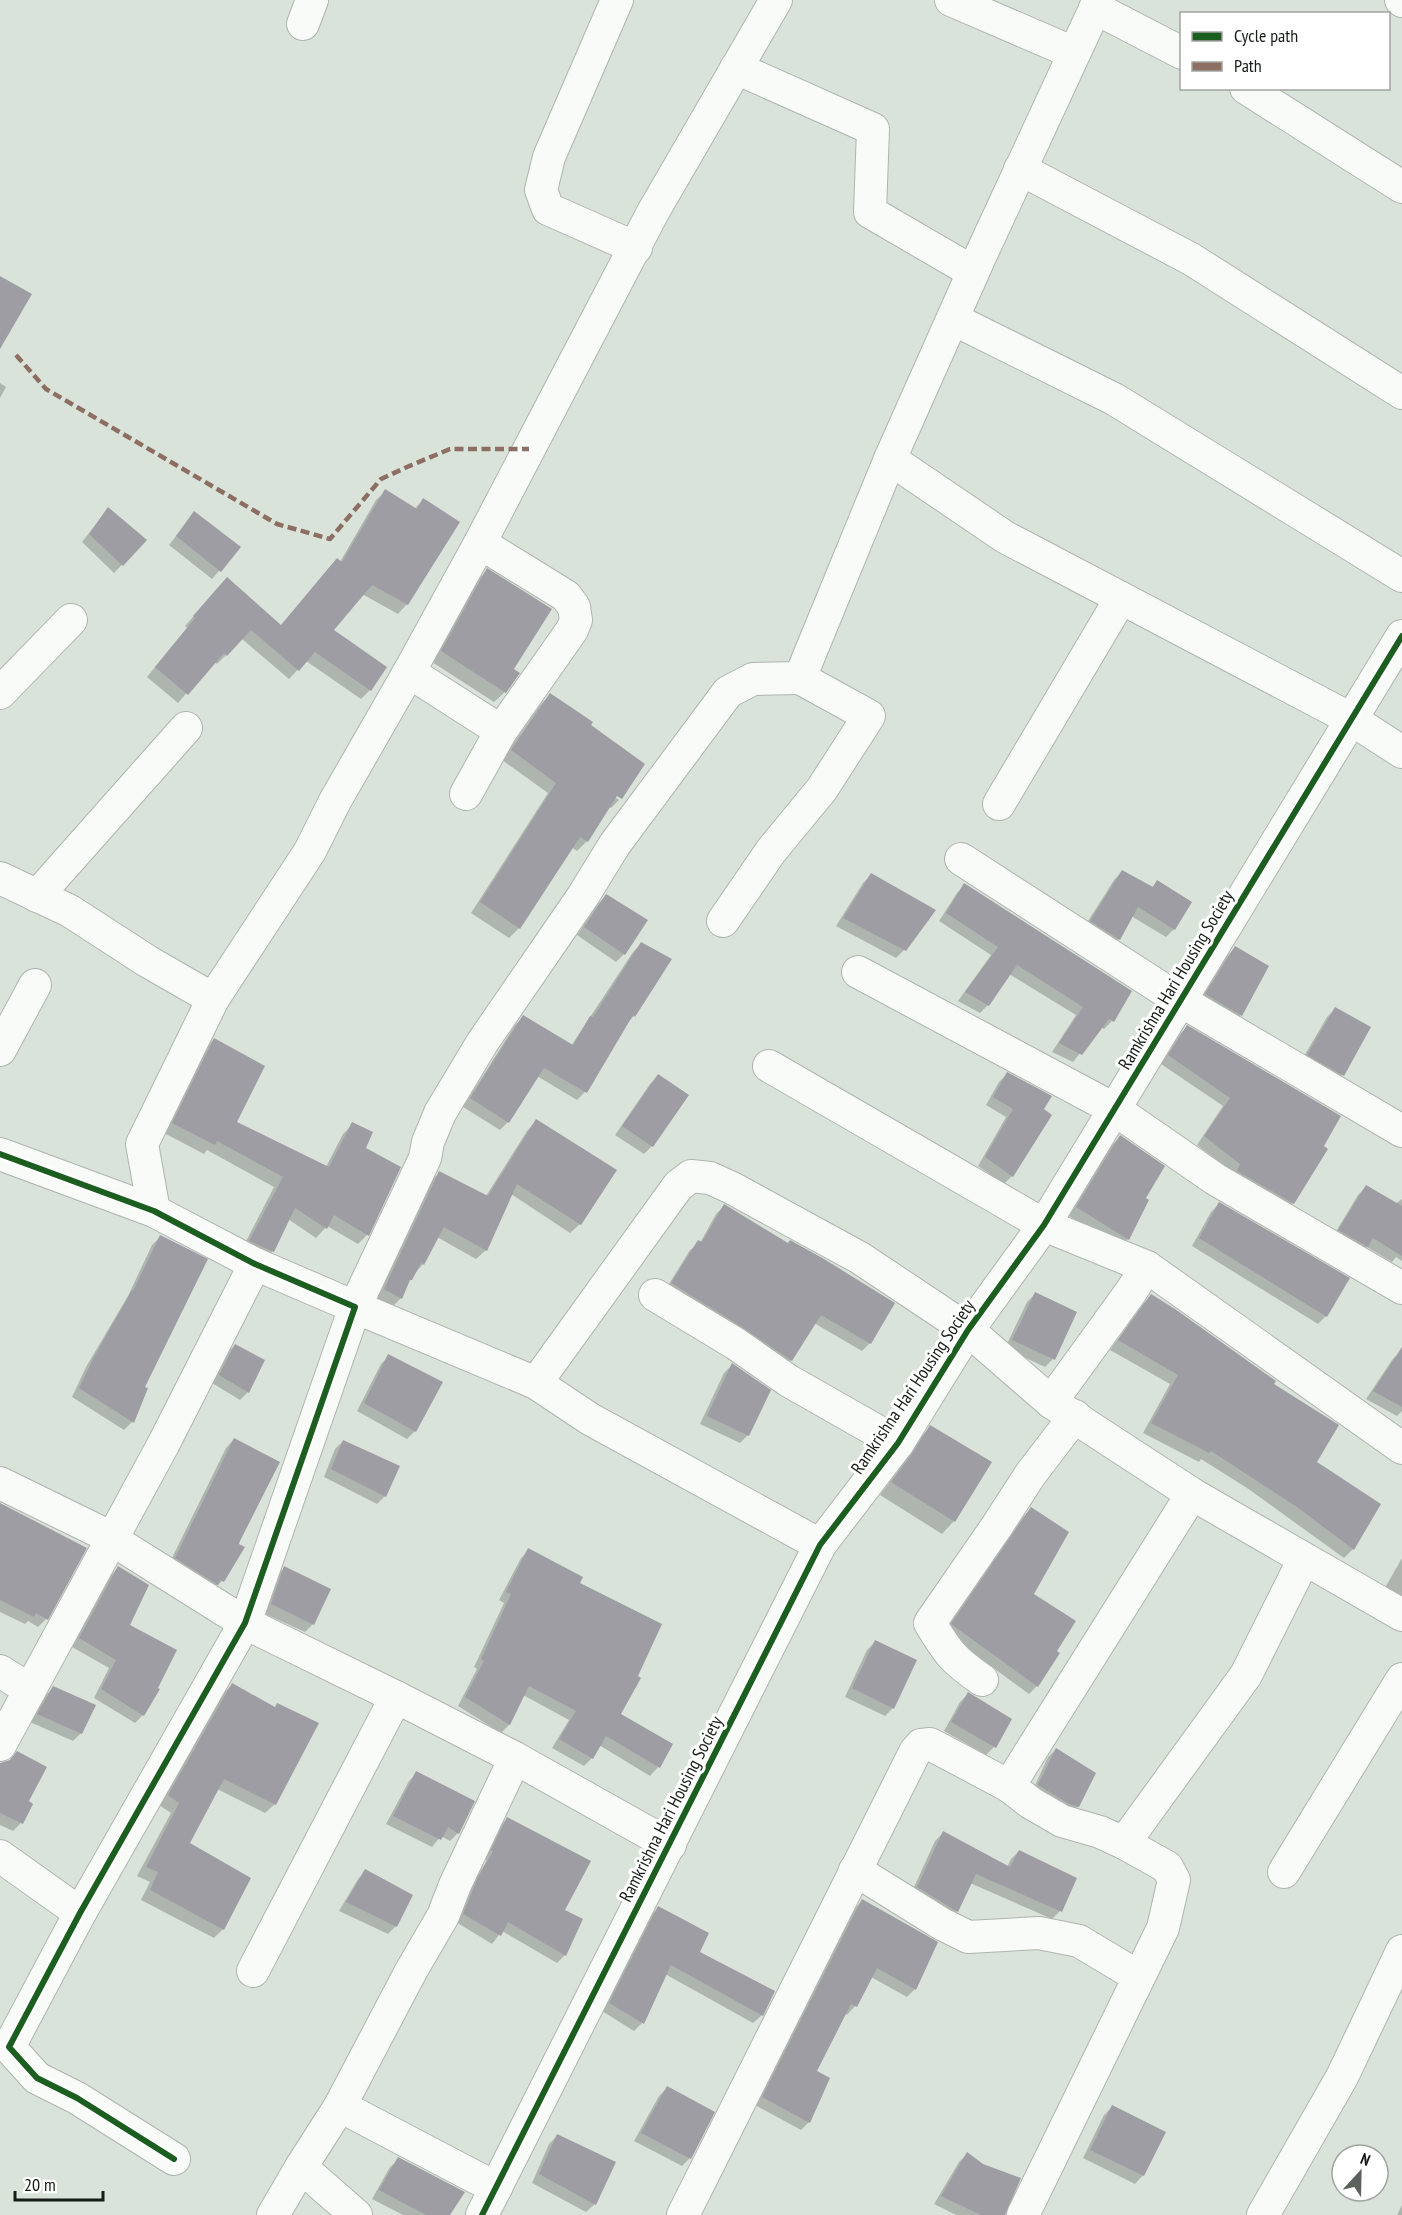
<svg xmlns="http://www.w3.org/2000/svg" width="1402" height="2215" font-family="'PT Sans Narrow',sans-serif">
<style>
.shadow{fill:#0003}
.building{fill:#9e9da4}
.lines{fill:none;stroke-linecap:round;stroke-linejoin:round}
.minor-casing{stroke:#aeb5ae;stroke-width:34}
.minor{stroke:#f9fbf9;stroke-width:32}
.quiet{stroke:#8d6e63;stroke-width:4.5;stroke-dasharray:9 4.5;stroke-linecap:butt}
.cycleway-casing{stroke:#fff;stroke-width:10}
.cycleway{stroke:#1b5e20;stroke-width:6}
.labels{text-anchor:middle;stroke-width:6;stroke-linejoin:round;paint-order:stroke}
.street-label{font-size:18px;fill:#161c16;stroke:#fff}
</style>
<rect width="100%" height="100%" fill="#dae3da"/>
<g class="shadow">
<path d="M0 383 6 387 0 398Z"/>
<path d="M386 491 414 509 423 500 458 523 407 604 398 614 362 594 332 630 385 667 370 690 361 699 306 661 289 679 242 639 217 664 214 661 178 703 147 677 187 628 185 626 218 588 280 627 328 569 337 560 340 562 376 500Z"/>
<path d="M108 509 145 541 114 573 82 542Z"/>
<path d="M194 513 239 548 212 579 169 545Z"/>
<path d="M487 570 505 692 494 702 432 662 477 581Z"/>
<path d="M550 695 621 797 610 794 619 800 611 808 609 807 587 841 577 851 571 847 519 928 509 938 471 913 548 793 502 760 540 705Z"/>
<path d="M1122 872 1151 888 1157 882 1174 929 1166 937 1131 916 1119 939 1111 947 1083 929 1114 880Z"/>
<path d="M871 875 904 950 896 958 836 926 863 883Z"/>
<path d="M965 885 1112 1021 1104 1029 1101 1027 1073 1062 1052 1052 1076 1015 1009 974 988 1005 980 1013 958 1001 991 955 939 921 957 893Z"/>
<path d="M606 896 624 954 616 962 577 935 598 904Z"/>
<path d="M641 944 634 1016 626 1024 585 1092 577 1100 537 1076 508 1122 500 1130 463 1107 515 1025 523 1017 571 1046 633 952Z"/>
<path d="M1235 948 1241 1015 1232 1023 1198 1003 1227 956Z"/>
<path d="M1335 1009 1342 1075 1334 1083 1300 1063 1327 1017Z"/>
<path d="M1187 1027 1339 1116 1293 1203 1285 1212 1197 1145 1223 1106 1161 1064 1179 1035Z"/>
<path d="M214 1039 235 1122 326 1167 343 1134 353 1124 364 1148 367 1235 358 1244 327 1226 316 1238 288 1219 272 1252 263 1261 241 1251 274 1187 207 1150 204 1154 164 1133 205 1049Z"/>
<path d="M1007 1074 1043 1109 1012 1176 1004 1184 978 1166 1006 1117 986 1105 999 1082Z"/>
<path d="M658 1076 687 1095 652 1146 644 1154 615 1135 650 1084Z"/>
<path d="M536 1121 580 1224 570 1233 511 1194 486 1250 476 1259 437 1237 423 1264 407 1283 401 1298 392 1307 375 1298 430 1182 439 1173 486 1196 527 1131Z"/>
<path d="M1120 1137 1144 1198 1147 1201 1128 1239 1120 1247 1069 1216 1112 1145Z"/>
<path d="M1366 1187 1395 1204 1402 1199V1261L1396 1257 1392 1262 1367 1247 1359 1254 1332 1238 1358 1195Z"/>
<path d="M1219 1204 1326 1316 1318 1324 1192 1246 1211 1212Z"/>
<path d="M724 1206 787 1245 893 1304 870 1343 862 1351 814 1323 791 1360 783 1368 664 1292 690 1250 700 1243 716 1214Z"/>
<path d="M161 1236 143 1387 132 1422 124 1430 72 1397 86 1367 128 1296 152 1245Z"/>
<path d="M1035 1294 1053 1359 1045 1367 1005 1348 1027 1302Z"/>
<path d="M1151 1296 1272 1385 1315 1462 1353 1549 1344 1558 1247 1488 1201 1459 1199 1462 1143 1433 1170 1384 1110 1350 1142 1305Z"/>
<path d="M235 1345 248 1392 240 1400 212 1383 227 1353Z"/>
<path d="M1400 1352 1402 1354V1411L1397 1416 1366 1399 1392 1360Z"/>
<path d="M389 1356 415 1431 407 1439 357 1411 381 1364Z"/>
<path d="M732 1365 748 1435 740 1443 700 1424 724 1373Z"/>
<path d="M931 1427 954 1521 942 1534 880 1495 900 1468 918 1439Z"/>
<path d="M234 1439 237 1545 222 1581 214 1589 168 1566 226 1448Z"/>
<path d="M343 1441 385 1496 377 1504 324 1477 335 1449Z"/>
<path d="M0 1505 46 1619 38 1627 28 1621 25 1624 0 1612Z"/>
<path d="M1031 1509 1032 1595 1037 1686 1029 1694 944 1632 1023 1517Z"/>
<path d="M529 1550 578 1583 619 1714 671 1744 658 1767 650 1776 599 1745 592 1758 584 1766 552 1748 569 1720 523 1695 509 1725 501 1733 458 1706 477 1669 474 1667 504 1603 499 1600 521 1558Z"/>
<path d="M1402 1558V1606L1382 1593Z"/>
<path d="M118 1568 143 1715 135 1723 94 1698 109 1668 72 1647 110 1576Z"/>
<path d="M284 1568 313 1624 305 1632 263 1613 276 1576Z"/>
<path d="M875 1642 893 1708 885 1716 845 1697 867 1650Z"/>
<path d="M232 1685 275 1804 265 1813 217 1789 188 1844 223 1929 214 1938 141 1900 150 1882 137 1876 171 1813 159 1805 222 1694Z"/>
<path d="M53 1688 81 1733 73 1741 30 1722 45 1696Z"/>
<path d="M968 1694 1010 1720 994 1747 986 1755 944 1731 960 1702Z"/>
<path d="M1056 1749 1078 1806 1070 1815 1031 1794 1048 1757Z"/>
<path d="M0 1764 27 1802 21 1823 13 1831 0 1825Z"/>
<path d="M417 1773 458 1833 450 1841 441 1836 432 1847 386 1824 409 1781Z"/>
<path d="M507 1819 563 1911 565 1955 557 1963 502 1931 492 1944 456 1922 471 1887 487 1860 484 1859 499 1827Z"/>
<path d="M943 1833 1007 1867 1011 1859 1019 1851 1060 1911 1052 1919 970 1883 957 1911 949 1919 910 1896 935 1841Z"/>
<path d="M366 1871 396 1926 388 1934 339 1911 358 1879Z"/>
<path d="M862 1901 915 1989 907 1997 871 1977 855 2006 847 2015 845 2013 815 2072 809 2122 801 2130 755 2105 854 1909Z"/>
<path d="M658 1908 698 1952 762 2015 753 2023 665 1974 642 2023 634 2031 602 2011 650 1916Z"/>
<path d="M667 2088 690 2158 682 2166 634 2141 659 2096Z"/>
<path d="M1112 2107 1164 2132 1143 2175 1135 2184 1083 2158 1104 2115Z"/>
<path d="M557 2136 595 2204 586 2212 532 2183 549 2144Z"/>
<path d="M967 2154 1003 2215H956L934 2204 959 2162Z"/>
<path d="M399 2159 448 2215H403L372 2199 390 2167Z"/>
<path d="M1402 2205V2215H1397Z"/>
</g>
<g class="building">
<path d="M0 276 32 294 0 349Z"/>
<path d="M385 489 417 509 423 498 460 522 408 605 372 585 334 630 387 667 371 691 315 652 299 671 251 630 227 656 224 653 188 695 155 667 195 618 193 616 227 577 281 625 337 558 342 562Z"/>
<path d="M108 507 147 540 123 566 89 534Z"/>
<path d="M194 511 241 547 221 572 176 536Z"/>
<path d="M487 568 552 609 514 669 520 673 506 693 441 651Z"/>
<path d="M550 693 593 722 591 725 645 764 622 799 617 796 588 842 580 837 520 929 480 902 556 783 511 750Z"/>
<path d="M1122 870 1153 887 1157 880 1192 902 1175 930 1138 907 1120 940 1090 921Z"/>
<path d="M871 873 936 910 906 951 843 918Z"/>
<path d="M964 883 1132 991 1114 1022 1109 1019 1082 1055 1059 1043 1083 1007 1017 965 989 1006 965 992 998 947 946 913Z"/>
<path d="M606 894 648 920 625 955 584 927Z"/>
<path d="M641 942 672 959 635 1017 633 1015 587 1093 544 1068 509 1123 470 1098 523 1015 573 1045 590 1016 593 1017Z"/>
<path d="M1235 946 1269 966 1242 1016 1205 994Z"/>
<path d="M1335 1007 1371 1027 1344 1076 1307 1055Z"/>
<path d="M1187 1025 1341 1116 1324 1146 1328 1149 1294 1204 1237 1171 1240 1164 1204 1136 1230 1098 1168 1055Z"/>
<path d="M214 1038 265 1066 237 1122 329 1167 352 1122 373 1132 366 1148 401 1167 369 1236 334 1215 327 1229 295 1208 274 1252 249 1241 283 1177 217 1141 215 1145 172 1123Z"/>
<path d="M1007 1072 1052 1096 1044 1109 1052 1115 1013 1177 985 1157 1013 1109 993 1097Z"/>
<path d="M658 1074 689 1095 653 1147 622 1126Z"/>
<path d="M536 1119 617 1170 581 1225 517 1184 487 1251 444 1227 424 1265 421 1263 412 1280H410L402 1299 384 1289 439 1171 488 1196Z"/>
<path d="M1120 1135 1165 1166 1146 1198 1149 1200 1129 1240 1076 1207Z"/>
<path d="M1366 1185 1402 1206V1256L1373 1238 1368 1247 1338 1230Z"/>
<path d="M1219 1202 1350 1278 1327 1317 1199 1238Z"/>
<path d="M724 1204 788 1243 790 1240 824 1259 895 1303 871 1344 821 1315 792 1361 745 1329 671 1283 698 1240 702 1242Z"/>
<path d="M160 1235 208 1259 145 1387 148 1388 134 1423 79 1388 94 1357 132 1290 133 1291Z"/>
<path d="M1035 1292 1077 1312 1055 1360 1012 1340Z"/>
<path d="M1151 1294 1175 1309 1276 1381 1274 1384 1339 1425 1317 1462 1381 1504 1354 1550 1297 1507 1211 1451 1209 1453 1151 1423 1178 1375 1118 1340Z"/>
<path d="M235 1344 265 1360 249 1393 219 1375Z"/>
<path d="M1402 1347V1407L1373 1391Z"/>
<path d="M388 1354 443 1382 416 1432 364 1403Z"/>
<path d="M732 1363 771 1390 749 1436 707 1416Z"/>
<path d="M930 1425 992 1462 955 1522 891 1482 912 1454Z"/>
<path d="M234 1438 280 1462 240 1541 239 1544 245 1547 224 1582 220 1580 218 1585 175 1558Z"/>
<path d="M343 1440 400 1466 386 1497 331 1469Z"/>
<path d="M0 1503 87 1548 48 1620 36 1613 34 1617 0 1600Z"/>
<path d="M1031 1507 1069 1532 1034 1594 1076 1621 1057 1651 1060 1653 1038 1687 951 1624Z"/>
<path d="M528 1548 583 1577 580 1583 662 1624 638 1676 641 1678 621 1714 673 1744 660 1768 606 1736 593 1759 559 1739 576 1711 529 1686 510 1725 465 1697 484 1661 481 1659 511 1594 506 1592Z"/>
<path d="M118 1566 149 1585 130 1625 177 1650 158 1688 160 1689 144 1716 101 1689 116 1660 79 1638Z"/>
<path d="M284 1566 331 1589 314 1625 271 1604Z"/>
<path d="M875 1640 917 1660 894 1709 852 1688Z"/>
<path d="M232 1683 275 1707 277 1703 319 1723 276 1805 224 1779 190 1843 251 1878 224 1930 150 1890 158 1872 146 1867 179 1803 168 1795Z"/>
<path d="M53 1686 96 1705 82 1734 37 1714Z"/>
<path d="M968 1692 1012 1719 996 1748 951 1722Z"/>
<path d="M1056 1748 1096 1773 1079 1807 1069 1804 1038 1785Z"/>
<path d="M17 1751 47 1767 29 1801 33 1804 23 1824 0 1813V1763L10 1760Z"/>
<path d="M416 1771 475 1801 459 1834 448 1827 441 1840 393 1816Z"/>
<path d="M507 1817 591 1861 565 1910 583 1919 566 1956 508 1922 501 1936 463 1914 478 1877 493 1851 491 1850Z"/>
<path d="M943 1831 1010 1867 1019 1850 1077 1878 1062 1912 976 1874 958 1912 917 1887Z"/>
<path d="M365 1869 413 1895 397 1927 346 1902Z"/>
<path d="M862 1899 938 1942 916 1990 877 1968 857 2007 851 2004 817 2071 830 2078 810 2123 762 2097Z"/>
<path d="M658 1906 709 1933 700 1952 775 1991 763 2016 671 1965 644 2024 609 2003Z"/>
<path d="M667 2086 715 2112 691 2159 641 2133Z"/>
<path d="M1112 2105 1166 2132 1144 2176 1090 2150Z"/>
<path d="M557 2134 616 2162 596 2205 539 2174Z"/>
<path d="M967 2152 983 2164 1021 2178 1005 2215H981L941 2196Z"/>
<path d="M398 2157 465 2192 450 2215H426L379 2190Z"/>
</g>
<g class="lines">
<defs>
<g id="minor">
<path d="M617 0 549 157 541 190 548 209 636 248"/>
<path d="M951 0 1074 53"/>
<path d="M1401 0 1402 1"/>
<path d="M1095 8 1182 53"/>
<path d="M303 24 312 0"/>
<path d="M736 68 873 129 870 212 973 272"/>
<path d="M1246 88 1402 187"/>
<path d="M1020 169 1191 259 1402 393"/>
<path d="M953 319 1114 399 1402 576"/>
<path d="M890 459 1005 537 1351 719 1402 752"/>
<path d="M409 672 501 731"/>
<path d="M800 678 753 679 728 692 615 844 583 896 482 1043 440 1113 428 1142 425 1158 355 1307 536 1383 590 1419 820 1545"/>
<path d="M0 693 71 620"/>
<path d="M466 794 501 731 572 630 576 620 574 607 566 596 480 543"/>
<path d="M999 804 1121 598"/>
<path d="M961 859 1181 1001 1402 1131"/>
<path d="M0 878 70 911 147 961 213 999"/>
<path d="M37 896 186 728"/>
<path d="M723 921 771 851 822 789 869 716 800 678 890 459 979 259 1099 0"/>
<path d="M858 972 1114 1109 1215 1179 1402 1288"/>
<path d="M0 1050 35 985"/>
<path d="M769 1066 1044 1225 1147 1267 1402 1448"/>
<path d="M0 1154 154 1211 255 1264 355 1307 245 1623 80 1913 9 2047 37 2078 77 2098 174 2159"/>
<path d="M154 1211 142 1144 213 999 310 851 335 801 409 672 480 543 653 212 776 0"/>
<path d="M655 1295 736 1344 789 1381 898 1443"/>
<path d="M536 1383 678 1186 691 1176 710 1178 732 1188 860 1258 968 1330 1051 1402 1192 1494 1402 1615"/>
<path d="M1051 1402 1130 1293 1147 1267"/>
<path d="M0 1483 100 1532 245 1623 396 1697 515 1758 670 1845"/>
<path d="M0 1671 30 1690"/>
<path d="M982 1680C953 1660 948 1653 930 1623L997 1526 1030 1475 1075 1416"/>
<path d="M0 1745 163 1445 255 1264"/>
<path d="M1009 1786 1031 1803 1062 1821 1100 1832 1124 1843"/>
<path d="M0 1856 80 1913"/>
<path d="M855 1870 942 1924 968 1937 1039 1933 1079 1941 1139 1977"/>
<path d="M1284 1872 1402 1679"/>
<path d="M253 1971 396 1697"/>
<path d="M340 2106 496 2188"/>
<path d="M273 2215 301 2167"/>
<path d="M356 2215 301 2167 340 2106 411 1971 443 1916 455 1885 515 1758"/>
<path d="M482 2215 820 1545 898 1443 968 1330 1044 1225 1402 636"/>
<path d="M683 2215 915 1752 921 1745 930 1744 1009 1786 1192 1494"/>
<path d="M1023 2215 1163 1928 1174 1880 1167 1867 1124 1843 1246 1675 1304 1559"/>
<path d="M1263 2215 1342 2077 1402 1951"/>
</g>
</defs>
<use href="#minor" class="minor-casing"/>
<use href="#minor" class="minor"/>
<path class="quiet" d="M16 355 46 389 277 524 330 539 381 479 407 467 450 449H529"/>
<defs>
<g id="cycleway">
<path d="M0 1154 154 1211 255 1264 355 1307 245 1623 80 1913 9 2047 37 2078 77 2098 174 2159"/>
<path d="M482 2215 820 1545 898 1443 968 1330 1044 1225 1402 636"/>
</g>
</defs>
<use href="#cycleway" class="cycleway-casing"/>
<use href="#cycleway" class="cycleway"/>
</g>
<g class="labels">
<g class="street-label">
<text transform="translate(1176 980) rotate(-59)" y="6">Ramkrishna Hari Housing Society</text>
<text transform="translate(913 1387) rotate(-56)" y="6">Ramkrishna Hari Housing Society</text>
<text transform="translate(671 1809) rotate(-63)" y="6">Ramkrishna Hari Housing Society</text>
</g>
</g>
<rect x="1180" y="12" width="210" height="78" fill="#ffffff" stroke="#a2a4a2" stroke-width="1.5"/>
<rect x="1192" y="32" width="30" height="9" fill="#1b5e20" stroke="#a2a4a2" stroke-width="1.5"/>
<text x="1234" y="42" font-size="18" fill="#161c16">Cycle path</text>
<rect x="1192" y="62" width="30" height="9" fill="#8d6e63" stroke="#a2a4a2" stroke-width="1.5"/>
<text x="1234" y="72" font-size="18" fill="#161c16">Path</text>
<g transform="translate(1360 2173) rotate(22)"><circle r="28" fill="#ffffff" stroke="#a2a4a2" stroke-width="1.5"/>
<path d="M0-4.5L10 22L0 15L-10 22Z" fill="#5b625b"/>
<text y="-9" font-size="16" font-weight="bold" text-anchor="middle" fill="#161c16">N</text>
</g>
<path d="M15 2191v9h88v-9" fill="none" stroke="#161c16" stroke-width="3"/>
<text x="24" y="2191" font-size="18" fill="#161c16" stroke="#ffffff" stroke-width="4.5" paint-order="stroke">20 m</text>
</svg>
